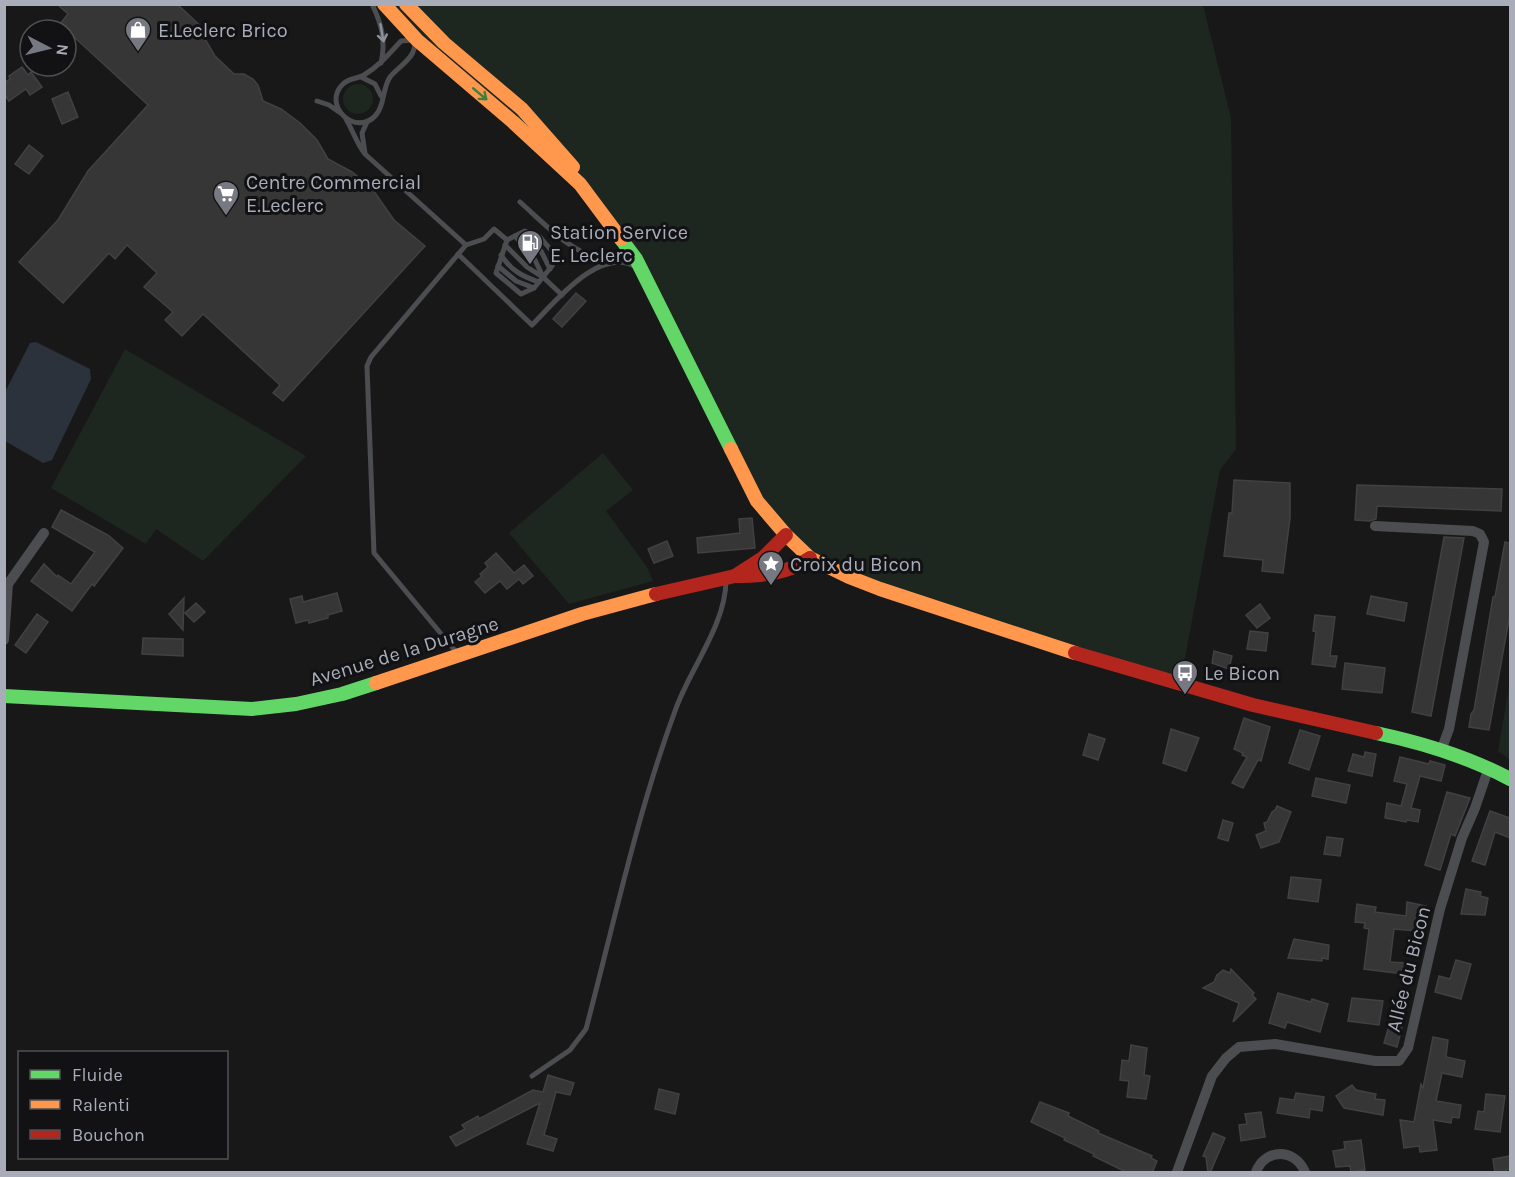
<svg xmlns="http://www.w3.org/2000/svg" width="1515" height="1177" font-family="Karla,sans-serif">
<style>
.green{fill:#1e2620}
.water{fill:#2b323b}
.building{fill:#363637;stroke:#414144;stroke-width:1.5}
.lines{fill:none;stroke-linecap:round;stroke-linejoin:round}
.lane{stroke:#4c4d51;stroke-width:5}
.street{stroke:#4c4d51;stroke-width:10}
.fast{stroke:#63d668;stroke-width:14}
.slow{stroke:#ff974d;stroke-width:14}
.jam{stroke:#b3261e;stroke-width:14}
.oneway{stroke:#8d909a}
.oneway2{stroke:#3f7e42}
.labels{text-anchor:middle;stroke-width:6;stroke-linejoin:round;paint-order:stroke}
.poi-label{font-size:20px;fill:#a9adb9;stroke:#121214;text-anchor:start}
.street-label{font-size:20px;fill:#a9adb9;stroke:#121214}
</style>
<rect width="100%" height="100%" fill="#181818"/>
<g class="green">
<path d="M384 5H1203L1231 118 1236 449 1220 470 1180 685 823 565 757 501 636 259 580 184Z"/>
<circle cx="358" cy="99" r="15"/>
<path d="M125 349 306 456 203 561 156 529 146 544 51 488Z"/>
<path d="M603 453 633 490 606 511 647 567 653 581 569 604 509 533Z"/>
<path d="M1510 681V760L1498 751Z"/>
</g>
<path class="water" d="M36 342 90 369 91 379 52 460 43 463 5 441V392L30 343Z"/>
<g class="building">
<path d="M57 4H177L205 30 202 34 215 56 234 74H244L253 79 258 85 263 101 281 109 300 123 317 140 328 159 352 172 371 187 394 220 425 246 283 401 273 393 280 385 203 314 182 336 165 320 173 312 144 287 157 273 127 245 115 259 109 253 63 303 19 262 58 220 88 171 148 105 60 24 68 14Z"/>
<path d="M22 67 28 75 31 72 42 87 30 95 26 89 9 101 4 94V83L10 79 9 76Z"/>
<path d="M68 92 78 117 62 124 52 99Z"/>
<path d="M29 145 43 156 29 174 15 164Z"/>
<path d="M576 293 586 301 562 327 553 319Z"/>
<path d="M1234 480 1290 483V518L1283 573 1262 571 1263 560 1224 556 1229 513H1232Z"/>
<path d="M1357 485 1502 489 1501 511 1377 506 1376 519 1370 521 1355 520Z"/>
<path d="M61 510 108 535 123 548 94 586 92 584 72 611 31 581 44 564 57 577 58 575 71 584 95 552 52 527Z"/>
<path d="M752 518 755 548 698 553 697 538 740 533 739 519Z"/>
<path d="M1444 537 1464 538 1431 716 1412 712Z"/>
<path d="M667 541 673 556 654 563 648 549Z"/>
<path d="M1505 542 1510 543V614L1489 730 1469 727 1471 714 1474 710 1493 597H1495Z"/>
<path d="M496 553 514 573 524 565 533 576 523 584 519 579 507 589 500 581 485 593 475 582 482 576 480 574 488 567 485 563Z"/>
<path d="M337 593 342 611 328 615V618L309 623 308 620 296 623 290 599 302 596 303 602Z"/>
<path d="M1371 596 1407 603 1404 621 1367 614Z"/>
<path d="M184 598 183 630 169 614Z"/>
<path d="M196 603 205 612 194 622 185 613Z"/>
<path d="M1260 604 1270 618 1257 628 1246 615Z"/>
<path d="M37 614 48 622 26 653 15 645Z"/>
<path d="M1315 615 1335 617 1330 656H1337L1335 667 1312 664 1316 632 1313 631Z"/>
<path d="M1250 631 1268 633 1266 651 1247 649Z"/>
<path d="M143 638 183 639V656L142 654Z"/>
<path d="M1214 651 1232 656 1229 669 1212 663Z"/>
<path d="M1345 663 1385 668 1382 693 1342 689Z"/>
<path d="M1244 718 1270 727 1261 761 1258 760 1243 788 1232 783 1247 757 1242 755 1243 753 1234 749Z"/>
<path d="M1171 729 1199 738 1186 771 1163 763Z"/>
<path d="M1300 730 1320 736 1309 770 1289 763Z"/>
<path d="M1089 734 1105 739 1098 760 1083 755Z"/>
<path d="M1365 752 1376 754 1372 776 1348 771 1353 754 1364 757Z"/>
<path d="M1400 757 1429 764 1430 761 1445 765 1441 781 1420 776 1411 808 1420 810 1418 822 1407 820 1406 822 1385 818 1387 803 1401 806 1407 784 1394 781Z"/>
<path d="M1316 778 1350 785 1346 803 1312 796Z"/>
<path d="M1447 792 1470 798 1455 836 1451 834 1440 870 1425 865Z"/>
<path d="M1277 806 1291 812 1279 842 1261 848 1256 835 1266 831 1264 823 1267 822 1272 812 1275 810Z"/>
<path d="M1490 811 1510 818V838L1495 832 1485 865 1472 861Z"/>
<path d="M1223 820 1233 823 1228 841 1218 838Z"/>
<path d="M1327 837 1343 839 1340 856 1324 854Z"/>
<path d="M1291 877 1321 880 1318 902 1288 898Z"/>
<path d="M1466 889 1481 892 1480 896 1488 898 1485 915 1461 914Z"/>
<path d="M1407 902 1426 906 1417 931 1394 929 1390 962 1405 963 1403 974 1364 969 1369 929 1364 928 1365 923 1355 922 1357 904 1376 907 1375 912 1406 916Z"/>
<path d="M1294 939 1329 945 1328 959 1322 958V961L1288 958Z"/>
<path d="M1456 960 1471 964 1461 999 1435 992 1439 976 1450 979Z"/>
<path d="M1231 969 1254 993 1252 995 1256 999 1233 1022 1239 1003 1203 988 1214 982 1217 975 1223 970 1230 973Z"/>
<path d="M1278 993 1311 1002 1312 999 1328 1004 1320 1032 1287 1022 1285 1028 1269 1023Z"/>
<path d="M1352 998 1383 1001 1379 1025 1348 1021Z"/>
<path d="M1391 1019 1403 1023 1397 1047 1384 1043Z"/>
<path d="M1433 1037 1448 1040 1446 1057 1465 1061 1462 1077 1442 1073 1436 1101 1461 1105 1459 1118 1452 1117 1451 1123 1433 1120 1437 1150 1420 1152 1419 1146 1404 1148 1400 1120 1414 1122 1421 1084 1423 1088Z"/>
<path d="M1131 1045 1147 1048 1144 1075 1150 1076 1146 1099 1127 1097 1129 1081 1120 1080 1122 1060 1129 1061Z"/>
<path d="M548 1075 574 1083 570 1095 556 1092 544 1135 557 1139 553 1151 527 1144 540 1103 456 1146 450 1137 465 1129 462 1125 478 1116 479 1119 533 1090 543 1092Z"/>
<path d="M1352 1085 1356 1090 1376 1094 1375 1099 1385 1100 1383 1115 1344 1108 1336 1096Z"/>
<path d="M659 1089 679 1094 675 1114 655 1109Z"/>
<path d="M1296 1093 1324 1097 1322 1111 1310 1109 1309 1118 1277 1113 1280 1098 1294 1100Z"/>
<path d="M1486 1094 1505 1096 1500 1132 1475 1129 1478 1111 1484 1112Z"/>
<path d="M1040 1102 1069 1113 1068 1116 1099 1131 1098 1133 1152 1156 1151 1158 1157 1161 1152 1173H1128L1093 1156 1094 1154 1064 1140 1065 1138 1031 1122Z"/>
<path d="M1261 1112 1265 1137 1241 1141 1239 1125 1247 1124 1245 1114Z"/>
<path d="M1213 1133 1225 1138 1210 1173H1208L1206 1157 1203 1156Z"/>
<path d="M1361 1140 1365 1170 1351 1172 1350 1166 1336 1167 1333 1151 1345 1149 1344 1142Z"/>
<path d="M1510 1156V1169L1506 1170 1507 1173H1495L1493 1159Z"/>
</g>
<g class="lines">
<g class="lane">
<path d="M372 4C382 25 386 41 381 63"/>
<path d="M412 40 401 41C389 54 379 66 364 75 357 79 349 78 343 84 321 105 356 138 376 115 385 105 382 89 390 77 396 69 407 63 412 54 414 51 415 45 416 41"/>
<path d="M361 77 375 84 381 96"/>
<path d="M317 101 329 105 339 112"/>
<path d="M346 119C353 131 357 144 365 154L466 245 371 357 367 366 374 553 457 653"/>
<path d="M365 153 362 133 367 122"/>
<path d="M520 202C549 228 570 252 609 263"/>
<path d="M526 233 541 251 550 269"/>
<path d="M515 236 535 260 543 277"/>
<path d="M507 240 496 273 521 294 534 288 543 277"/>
<path d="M466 245 484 239 494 229 507 240 525 231 540 237 556 256 552 266 543 277 562 295"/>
<path d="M505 245 527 267 541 276"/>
<path d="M458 254 532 325C554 303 600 245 636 267"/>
<path d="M501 255C511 270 521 276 539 282"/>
<path d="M498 266 516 281 534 288"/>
<path d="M532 1076 570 1050 586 1029C614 923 637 814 675 711 689 670 726 625 726 580"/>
</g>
<g class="street">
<path d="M1375 526 1473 531 1480 534 1484 542 1449 729 1442 748"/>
<path d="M4 640 8 584 44 533"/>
<path d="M1177 1172 1212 1076 1226 1058 1239 1047 1275 1044 1375 1061H1399L1408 1048 1440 909 1462 838 1475 808 1489 767"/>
<path d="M1256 1172C1265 1148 1295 1148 1305 1172"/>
</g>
<g class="fast">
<path d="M621 239 636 259 731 449"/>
<path d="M4 696 252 709 296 704 342 694 376 683"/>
<path d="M1376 733C1423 743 1467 756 1510 779"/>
</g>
<g class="slow">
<path d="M384 4 417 40 513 122 580 184 621 239"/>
<path d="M406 4 444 43 522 109 573 167"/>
<path d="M731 449 757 501 786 535 810 558 849 577 880 589 1075 653"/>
<path d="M376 683 582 614 656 594"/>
</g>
<g class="jam">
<path d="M735 576C763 576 787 574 810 558"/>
<path d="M656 594 735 576 763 558 786 535"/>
<path d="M1075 653 1253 705 1376 733"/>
</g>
</g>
<defs><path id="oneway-shaft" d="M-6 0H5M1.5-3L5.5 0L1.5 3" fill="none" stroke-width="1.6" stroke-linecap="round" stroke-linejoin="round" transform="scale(1.5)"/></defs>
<use class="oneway" href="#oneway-shaft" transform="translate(382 33) rotate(80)"/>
<use class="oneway2" href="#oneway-shaft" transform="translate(480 94) rotate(40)"/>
<defs>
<symbol id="shop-pin" viewBox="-11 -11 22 30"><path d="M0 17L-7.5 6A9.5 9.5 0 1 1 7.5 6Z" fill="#767981" stroke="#121214"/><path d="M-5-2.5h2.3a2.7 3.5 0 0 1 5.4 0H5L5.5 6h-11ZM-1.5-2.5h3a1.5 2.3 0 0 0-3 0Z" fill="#fff"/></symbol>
<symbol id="supermarket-pin" viewBox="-11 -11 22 30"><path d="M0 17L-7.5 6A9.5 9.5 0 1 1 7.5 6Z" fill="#767981" stroke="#121214"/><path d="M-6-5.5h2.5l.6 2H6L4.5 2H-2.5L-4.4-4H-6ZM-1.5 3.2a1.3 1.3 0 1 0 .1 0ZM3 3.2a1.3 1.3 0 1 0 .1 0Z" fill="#fff"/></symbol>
<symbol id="fuel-pin" viewBox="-11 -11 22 30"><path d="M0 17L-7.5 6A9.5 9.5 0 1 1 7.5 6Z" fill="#767981" stroke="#121214"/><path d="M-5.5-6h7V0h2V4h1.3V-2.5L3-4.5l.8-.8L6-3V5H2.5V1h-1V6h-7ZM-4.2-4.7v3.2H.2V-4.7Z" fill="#fff"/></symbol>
<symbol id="sight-pin" viewBox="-11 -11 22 30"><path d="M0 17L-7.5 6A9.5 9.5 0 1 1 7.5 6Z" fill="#767981" stroke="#121214"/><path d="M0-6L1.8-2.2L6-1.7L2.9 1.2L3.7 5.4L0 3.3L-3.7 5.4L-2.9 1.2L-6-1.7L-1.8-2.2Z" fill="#fff"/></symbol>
<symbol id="bus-pin" viewBox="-11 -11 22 30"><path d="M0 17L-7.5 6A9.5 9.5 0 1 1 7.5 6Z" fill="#767981" stroke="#121214"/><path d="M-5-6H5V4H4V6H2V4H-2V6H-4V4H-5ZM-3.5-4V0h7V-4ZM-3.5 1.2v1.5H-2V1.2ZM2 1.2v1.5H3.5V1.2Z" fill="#fff"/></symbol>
</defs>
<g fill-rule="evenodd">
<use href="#shop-pin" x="123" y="15" width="30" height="40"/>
<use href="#supermarket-pin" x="211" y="179" width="30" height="40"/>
<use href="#fuel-pin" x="515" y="228" width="30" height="40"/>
<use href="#sight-pin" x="756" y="549" width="30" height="40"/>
<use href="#bus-pin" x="1170" y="658" width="30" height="40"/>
</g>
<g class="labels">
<g class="poi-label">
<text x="158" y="37">E.Leclerc Brico</text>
<text x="246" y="189">Centre Commercial<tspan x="246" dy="23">E.Leclerc</tspan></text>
<text x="550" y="239">Station Service<tspan x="550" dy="23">E. Leclerc</tspan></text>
<text x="790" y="571">Croix du Bicon</text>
<text x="1204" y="680">Le Bicon</text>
</g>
<g class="street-label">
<text transform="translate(404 651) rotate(-17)" y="7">Avenue de la Duragne</text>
<text transform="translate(1408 969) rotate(-76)" y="7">Allée du Bicon</text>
</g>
</g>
<rect width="1515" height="1177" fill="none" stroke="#a9adb9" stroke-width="12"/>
<rect x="18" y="1051" width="210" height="108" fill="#121214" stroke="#4e5056" stroke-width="1.5"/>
<rect x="30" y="1070" width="30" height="9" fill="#63d668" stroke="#4e5056" stroke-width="1.5"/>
<text x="72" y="1081" font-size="18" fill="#a9adb9">Fluide</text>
<rect x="30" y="1100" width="30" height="9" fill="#ff974d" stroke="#4e5056" stroke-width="1.5"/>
<text x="72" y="1111" font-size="18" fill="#a9adb9">Ralenti</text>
<rect x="30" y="1130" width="30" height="9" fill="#b3261e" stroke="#4e5056" stroke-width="1.5"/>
<text x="72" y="1141" font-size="18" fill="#a9adb9">Bouchon</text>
<g transform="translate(48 48) rotate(97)"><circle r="28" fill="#121214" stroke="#4e5056" stroke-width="1.5"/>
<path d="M0-4.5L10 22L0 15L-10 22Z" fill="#767981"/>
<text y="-9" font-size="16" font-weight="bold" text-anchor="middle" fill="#a9adb9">N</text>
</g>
</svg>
